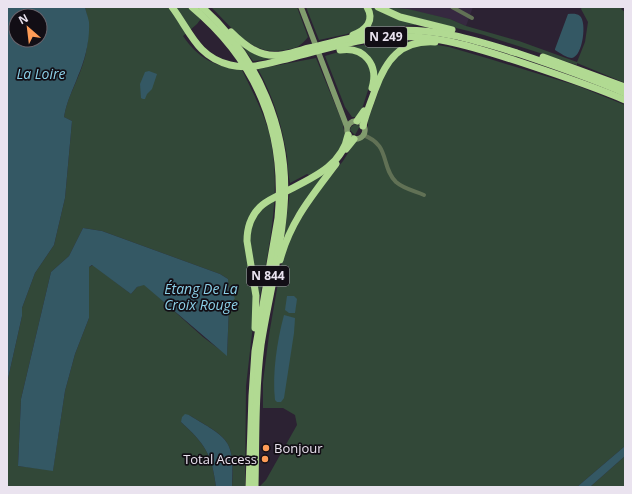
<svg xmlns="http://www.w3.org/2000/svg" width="632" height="494" font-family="'Open Sans',sans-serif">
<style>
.built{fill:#362940}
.green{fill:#324838;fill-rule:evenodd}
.water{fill:#345864;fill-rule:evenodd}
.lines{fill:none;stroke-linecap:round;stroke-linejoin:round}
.street{stroke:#617155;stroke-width:4}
.secondary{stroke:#819c6e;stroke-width:5.5}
.highway{stroke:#b1da92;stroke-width:7}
.poi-dot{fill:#fe9c57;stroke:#120e15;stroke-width:1.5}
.labels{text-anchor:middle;stroke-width:3.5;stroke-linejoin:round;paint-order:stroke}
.shield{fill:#120e15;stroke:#a9a3ae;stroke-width:1}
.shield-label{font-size:12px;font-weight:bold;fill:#eae3ef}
.poi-label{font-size:13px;fill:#eae3ef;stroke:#120e15;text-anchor:start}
.water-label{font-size:14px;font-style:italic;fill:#8cd0e8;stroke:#120e15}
</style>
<rect width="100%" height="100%" fill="#2c2233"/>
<path class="built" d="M396 7H473L466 26 450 19Z"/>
<g class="green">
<path d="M85 7H210L197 24 183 36C198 58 215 67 242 70 251 89 262 109 268 129 283 185 270 241 260 296L254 297V316L246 386 245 487H232C235 438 228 439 189 415L181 422C205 444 212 454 216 487H7V383L22 316V308L35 273 54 245 65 198 72 121 64 117C67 100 72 92 78 77 88 54 91 31 85 7ZM83 228 102 231 220 274 228 279 229 306 227 355 203 337 144 284 137 287 131 294 93 265 89 267V318L75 354 65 391 53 470 18 466 21 399 51 272 69 256Z"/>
<path d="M211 7H297L308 37C301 46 297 48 285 50 251 57 232 27 211 7Z"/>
<path d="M306 7H373L383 13 415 24V25L390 27 366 32 362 28 347 34 319 40Z"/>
<path d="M385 7 408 9 450 19 466 26 519 41 577 62 585 42 588 22 581 9 582 7H623L621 9 625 12V83L577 63V65L484 35 401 14Z"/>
<path d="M400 41H416L449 47 490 59 578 86 625 105V446L577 487H259L266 480 297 425 295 415 283 408H263V382L269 335 281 266 288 242 309 204 343 161 355 142 363 138 368 132V120L380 87 370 84 360 115 356 117H352L345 107 325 56 342 51H350L355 46Z"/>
<path d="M239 42 278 58 253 61Z"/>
<path d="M316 58 343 124C343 128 345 133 345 137 343 154 324 167 311 176L307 174 290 183C288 175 288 165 287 156 282 125 273 96 258 69Z"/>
<path d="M355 124 360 126 355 135 350 130 351 127Z"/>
<path d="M325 173 294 217 284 239 290 191Z"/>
<path d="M625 456V486L623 487H590Z"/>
</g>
<g class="water">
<path d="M7 7H85C86 12 88 17 89 22 90 40 85 60 78 76 72 92 67 100 64 117L72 121 65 198 54 245 35 273 22 308V316L7 383ZM16 16H40V40H16Z"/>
<path d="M568 14C572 14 576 13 580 16 587 22 583 56 572 58 567 58 560 53 555 50V49Z"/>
<path d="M149 71 157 74 152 89 147 94 145 99H143L141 98 140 84 145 72Z"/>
<path d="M83 228 102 231 220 274 228 279 229 291 235 298 229 306 227 356 144 285 137 287 131 294 92 265 89 267V318L75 354 65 391 53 471 18 466 21 399 51 272 69 256Z"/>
<path d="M287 296H294L297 299 295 313H289L285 310Z"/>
<path d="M284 315 295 318 294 333 284 398 281 402H277L275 400C272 374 277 341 284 315Z"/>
<path d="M185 414 189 415C228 439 235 438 232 487H216C212 454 205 444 181 422L182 417Z"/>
<path d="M625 446V456L590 487H577Z"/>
</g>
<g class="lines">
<g class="street">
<path d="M452 7 472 18"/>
<path d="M363 135C391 145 380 166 396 182 404 189 415 191 424 195"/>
</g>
<g class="secondary">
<path d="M301 7 347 127"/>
<circle cx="356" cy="130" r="9"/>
</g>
<g class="highway">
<path d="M172 7C190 31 197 57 230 65 250 70 270 63 290 58 318 51 346 42 375 38 428 32 468 45 517 61 553 73 590 85 625 100"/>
<path d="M192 7C258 62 286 134 278 218L255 351 252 396 249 487"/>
<path d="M202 7C258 57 290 131 284 207 281 253 268 299 261 345 255 392 256 440 255 487"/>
<path d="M378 7 400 17 452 30"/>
<path d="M231 32C240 41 251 51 264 54 279 58 294 52 309 48 335 42 362 34 389 31 434 27 475 40 517 53 553 65 590 78 625 93"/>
<path d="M353 35C366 30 375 21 367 7"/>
<path d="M340 50C364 46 379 65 372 88"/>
<path d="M543 57 625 87"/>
<path d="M357 121 364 111"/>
<path d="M363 126C366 113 371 102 375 90 386 60 400 40 435 42"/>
<path d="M346 149 354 139"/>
<path d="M280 260C291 220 312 196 336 164"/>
<path d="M255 328 256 296 247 241C247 228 251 216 260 207 266 201 274 198 281 194 307 180 342 168 348 135"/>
</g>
</g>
<g class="poi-dot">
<circle cx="266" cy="448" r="4"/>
<circle cx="265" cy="459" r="4"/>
</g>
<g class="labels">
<g class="shield">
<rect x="365" y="27" width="42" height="20" rx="3"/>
<rect x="247" y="266" width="42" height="20" rx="3"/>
</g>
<g class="shield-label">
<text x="386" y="41">N 249</text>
<text x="268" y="280">N 844</text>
</g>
<g class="poi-label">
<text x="274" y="453">Bonjour</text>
<text x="257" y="464" text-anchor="end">Total Access</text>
</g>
<g class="water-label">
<text x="41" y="79">La Loire</text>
<text x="201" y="294">Étang De La<tspan x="201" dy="16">Croix Rouge</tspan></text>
</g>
</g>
<rect width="632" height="494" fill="none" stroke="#eae3ef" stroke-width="16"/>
<g transform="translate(28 28) rotate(332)"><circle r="19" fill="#120e15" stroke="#68636c"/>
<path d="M0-3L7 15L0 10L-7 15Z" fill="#fe9c57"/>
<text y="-6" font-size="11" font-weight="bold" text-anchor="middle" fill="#eae3ef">N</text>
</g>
</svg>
